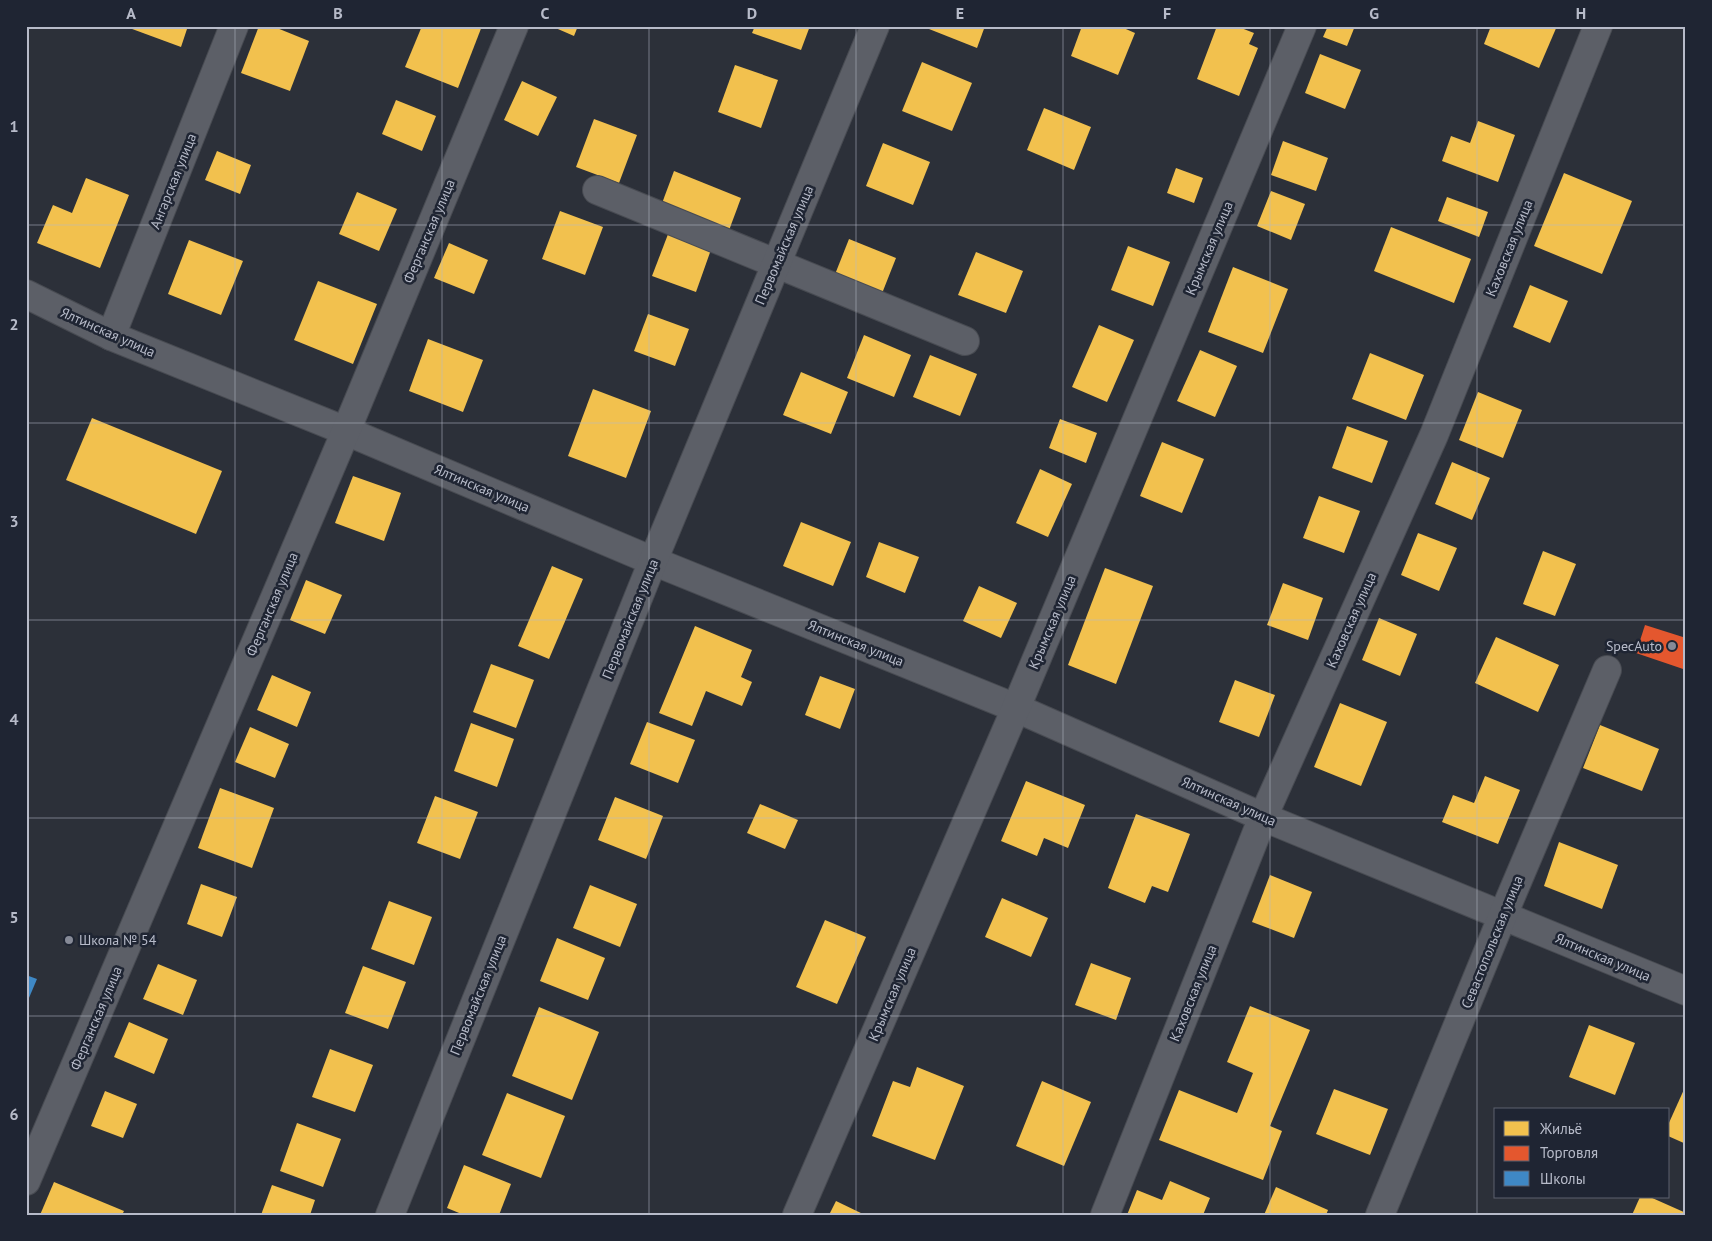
<svg xmlns="http://www.w3.org/2000/svg" width="1712" height="1241" font-family="'PT Sans',sans-serif">
<style>
.homes{fill:#f2c14e}
.shops{fill:#e4572e}
.schools{fill:#3f88c5}
.lines{fill:none;stroke-linecap:round;stroke-linejoin:round}
.minor-casing{stroke:#484b52;stroke-width:30}
.minor{stroke:#5c5f67;stroke-width:28}
.grid{fill:none;stroke:#b7bbc9;stroke-width:1;stroke-opacity:0.55}
.poi-dot{fill:#868a97;stroke:#1f2533;stroke-width:2}
.labels{text-anchor:middle;stroke-width:5;stroke-linejoin:round;paint-order:stroke}
.street-label{font-size:14px;fill:#b7bbc9;stroke:#1f2533}
.poi-label{font-size:14px;fill:#b7bbc9;stroke:#1f2533;text-anchor:end}
.neatline{fill:none;stroke:#b7bbc9;stroke-width:2}
.grid-label{font-size:16px;text-anchor:middle;font-weight:bold;fill:#b7bbc9}
</style>
<rect width="100%" height="100%" fill="#2c3039"/>
<g class="homes">
<path d="M124 26H188L181 47Z"/>
<path d="M259 26H272L309 41 290 91 241 73Z"/>
<path d="M422 26H482L458 88 405 67Z"/>
<path d="M551 26H578L574 36Z"/>
<path d="M755 26H810L801 50 752 33Z"/>
<path d="M930 26H985L977 48 929 29Z"/>
<path d="M1082 26H1119L1135 33 1118 75 1071 56Z"/>
<path d="M1217 26H1236L1254 33 1249 44 1258 48 1239 96 1197 79Z"/>
<path d="M1328 26H1355L1347 46 1323 37Z"/>
<path d="M1491 26H1557L1539 68 1484 44Z"/>
<path d="M1320 54 1361 70 1345 109 1305 93Z"/>
<path d="M922 62 972 83 952 131 902 111Z"/>
<path d="M735 65 778 80 761 128 718 112Z"/>
<path d="M522 81 557 97 538 136 504 120Z"/>
<path d="M396 100 436 116 422 151 382 134Z"/>
<path d="M1044 108 1091 127 1074 170 1027 150Z"/>
<path d="M594 119 637 135 619 183 576 167Z"/>
<path d="M1478 121 1515 135 1498 182 1442 161 1451 136 1470 143Z"/>
<path d="M1283 141 1328 158 1316 191 1271 175Z"/>
<path d="M883 143 930 162 913 205 866 186Z"/>
<path d="M217 151 251 165 240 194 205 180Z"/>
<path d="M1176 168 1203 178 1194 203 1167 193Z"/>
<path d="M674 171 741 198 728 233 661 206Z"/>
<path d="M1564 173 1632 201 1602 274 1534 246Z"/>
<path d="M86 178 129 195 100 268 37 243 53 205 72 213Z"/>
<path d="M1271 191 1305 204 1291 240 1257 226Z"/>
<path d="M357 192 397 209 379 251 339 234Z"/>
<path d="M1447 197 1488 212 1479 237 1438 221Z"/>
<path d="M560 211 603 227 585 275 542 259Z"/>
<path d="M1391 227 1471 259 1454 303 1374 271Z"/>
<path d="M670 229 713 244 696 292 652 276Z"/>
<path d="M849 239 896 258 879 301 832 282Z"/>
<path d="M189 240 243 261 221 315 168 294Z"/>
<path d="M449 243 488 260 474 294 434 278Z"/>
<path d="M1128 246 1170 262 1153 306 1111 290Z"/>
<path d="M976 252 1023 271 1006 313 958 295Z"/>
<path d="M1233 267 1288 289 1263 353 1208 332Z"/>
<path d="M318 281 377 304 353 364 294 340Z"/>
<path d="M1530 285 1568 301 1550 343 1513 327Z"/>
<path d="M648 314 689 329 675 366 634 351Z"/>
<path d="M1099 325 1134 340 1107 402 1072 387Z"/>
<path d="M864 335 911 355 894 397 847 378Z"/>
<path d="M428 339 483 360 463 412 409 391Z"/>
<path d="M1200 350 1237 366 1215 417 1177 401Z"/>
<path d="M1370 353 1424 375 1406 420 1352 399Z"/>
<path d="M930 355 977 374 960 416 913 397Z"/>
<path d="M801 372 848 392 831 434 783 415Z"/>
<path d="M593 389 651 411 626 478 568 456Z"/>
<path d="M1478 392 1522 410 1503 458 1459 440Z"/>
<path d="M92 418 222 471 196 534 66 480Z"/>
<path d="M1060 419 1097 433 1086 463 1049 448Z"/>
<path d="M1347 426 1388 441 1372 483 1332 468Z"/>
<path d="M1162 442 1204 459 1182 513 1140 496Z"/>
<path d="M1452 462 1490 478 1472 520 1435 504Z"/>
<path d="M1040 469 1072 484 1048 537 1016 523Z"/>
<path d="M353 476 401 493 384 541 335 523Z"/>
<path d="M1319 496 1360 511 1344 553 1303 538Z"/>
<path d="M801 522 851 542 833 586 783 566Z"/>
<path d="M1418 533 1457 548 1439 591 1401 575Z"/>
<path d="M879 542 919 557 905 593 866 577Z"/>
<path d="M1543 551 1576 564 1555 616 1523 604Z"/>
<path d="M552 566 583 579 549 659 518 646Z"/>
<path d="M1105 568 1153 586 1116 684 1068 665Z"/>
<path d="M306 580 342 595 325 634 290 620Z"/>
<path d="M1283 583 1323 598 1308 640 1267 625Z"/>
<path d="M979 586 1017 603 1001 638 963 621Z"/>
<path d="M1379 618 1417 634 1400 676 1362 660Z"/>
<path d="M695 626 752 650 741 677 752 682 742 706 706 691 692 726 659 713Z"/>
<path d="M1496 637 1559 665 1538 712 1475 683Z"/>
<path d="M491 664 534 680 516 728 473 712Z"/>
<path d="M272 675 311 692 297 727 257 710Z"/>
<path d="M820 676 855 689 840 729 805 715Z"/>
<path d="M1235 680 1275 695 1259 737 1219 722Z"/>
<path d="M1340 703 1387 722 1361 786 1314 767Z"/>
<path d="M647 722 695 740 678 783 630 764Z"/>
<path d="M471 723 514 739 497 787 454 771Z"/>
<path d="M1600 725 1659 749 1642 791 1583 768Z"/>
<path d="M250 727 289 744 275 778 235 762Z"/>
<path d="M1485 776 1520 790 1498 844 1442 822 1453 795 1474 803Z"/>
<path d="M1026 781 1085 805 1068 848 1044 838 1037 856 1001 841Z"/>
<path d="M220 788 274 808 252 868 198 848Z"/>
<path d="M435 796 478 812 460 859 417 843Z"/>
<path d="M615 797 663 816 646 859 598 840Z"/>
<path d="M760 804 798 820 785 849 747 833Z"/>
<path d="M1136 814 1190 834 1168 892 1152 886 1145 903 1108 888Z"/>
<path d="M1559 842 1618 865 1602 909 1544 886Z"/>
<path d="M1270 875 1312 892 1294 938 1252 922Z"/>
<path d="M201 884 237 897 222 937 187 924Z"/>
<path d="M590 885 637 904 620 947 573 928Z"/>
<path d="M1002 898 1048 918 1031 957 985 937Z"/>
<path d="M389 901 432 917 414 965 371 949Z"/>
<path d="M825 920 866 937 837 1004 796 987Z"/>
<path d="M557 938 605 958 588 1000 540 981Z"/>
<path d="M1091 963 1131 978 1116 1020 1075 1005Z"/>
<path d="M158 964 197 980 183 1015 143 999Z"/>
<path d="M363 966 406 982 388 1029 345 1013Z"/>
<path d="M1250 1006 1310 1030 1270 1126 1282 1131 1263 1180 1159 1140 1179 1090 1237 1113 1253 1073 1227 1062Z"/>
<path d="M539 1007 599 1032 572 1100 512 1076Z"/>
<path d="M129 1022 168 1039 154 1074 114 1057Z"/>
<path d="M1589 1025 1635 1043 1615 1095 1569 1077Z"/>
<path d="M330 1049 373 1065 355 1112 312 1097Z"/>
<path d="M917 1067 964 1086 935 1160 872 1136 893 1081 910 1087Z"/>
<path d="M1042 1081 1091 1102 1064 1166 1016 1146Z"/>
<path d="M1686 1085V1144L1668 1136V1125Z"/>
<path d="M1334 1089 1388 1109 1370 1155 1316 1134Z"/>
<path d="M105 1091 137 1104 123 1138 91 1126Z"/>
<path d="M507 1093 565 1116 541 1178 482 1155Z"/>
<path d="M297 1123 341 1139 323 1187 280 1171Z"/>
<path d="M464 1165 511 1184 499 1215H464L447 1208Z"/>
<path d="M1170 1181 1210 1198 1203 1215H1127L1137 1190 1162 1200Z"/>
<path d="M54 1182 124 1211 122 1215H40Z"/>
<path d="M272 1185 315 1200 310 1215H261Z"/>
<path d="M1276 1187 1328 1210 1326 1215H1264Z"/>
<path d="M1640 1197H1650L1686 1213V1215H1632Z"/>
<path d="M836 1201 865 1215H829Z"/>
</g>
<path class="shops" d="M1645 625 1686 638V670L1636 653Z"/>
<path class="schools" d="M26 975 37 979 26 1005Z"/>
<g class="lines">
<defs>
<g id="minor">
<path d="M597 190 965 341"/>
<path d="M26 294 111 336 346 431 653 561 1016 708 1263 817 1686 991"/>
<path d="M111 336 234 26"/>
<path d="M26 1181 346 431 514 26"/>
<path d="M390 1215 653 561 875 26"/>
<path d="M797 1215 1016 708 1302 26"/>
<path d="M1105 1215 1263 817 1434 435 1598 26"/>
<path d="M1380 1215 1503 915 1607 670"/>
</g>
</defs>
<use href="#minor" class="minor-casing"/>
<use href="#minor" class="minor"/>
</g>
<path class="grid" d="M235 26V1215M442 26V1215M649 26V1215M856 26V1215M1063 26V1215M1270 26V1215M1477 26V1215M26 225H1686M26 423H1686M26 620H1686M26 818H1686M26 1016H1686"/>
<g class="poi-dot">
<circle cx="1672" cy="646" r="5"/>
<circle cx="69" cy="940" r="5"/>
</g>
<g class="labels">
<g class="street-label">
<text transform="translate(173 181) rotate(-68)" y="5">Ангарская улица</text>
<text transform="translate(429 231) rotate(-67)" y="5">Ферганская улица</text>
<text transform="translate(784 245) rotate(-67)" y="5">Первомайская улица</text>
<text transform="translate(1209 248) rotate(-67)" y="5">Крымская улица</text>
<text transform="translate(1509 248) rotate(-68)" y="5">Каховская улица</text>
<text transform="translate(108 332) rotate(24)" y="5">Ялтинская улица</text>
<text transform="translate(482 488) rotate(23)" y="5">Ялтинская улица</text>
<text transform="translate(272 604) rotate(-67)" y="5">Ферганская улица</text>
<text transform="translate(630 619) rotate(-68)" y="5">Первомайская улица</text>
<text transform="translate(1351 620) rotate(-66)" y="5">Каховская улица</text>
<text transform="translate(1052 622) rotate(-67)" y="5">Крымская улица</text>
<text transform="translate(856 643) rotate(22)" y="5">Ялтинская улица</text>
<text transform="translate(1229 801) rotate(24)" y="5">Ялтинская улица</text>
<text transform="translate(1492 942) rotate(-68)" y="5">Севастопольская улица</text>
<text transform="translate(1603 957) rotate(23)" y="5">Ялтинская улица</text>
<text transform="translate(1193 993) rotate(-68)" y="5">Каховская улица</text>
<text transform="translate(892 994) rotate(-67)" y="5">Крымская улица</text>
<text transform="translate(478 995) rotate(-68)" y="5">Первомайская улица</text>
<text transform="translate(96 1018) rotate(-67)" y="5">Ферганская улица</text>
</g>
<g class="poi-label">
<text x="1662" y="651">SpecAuto</text>
<text x="79" y="945" text-anchor="start">Школа № 54</text>
</g>
</g>
<rect width="1712" height="1241" fill="none" stroke="#1f2533" stroke-width="55"/>
<rect x="1494" y="1108" width="175" height="90" fill="#1f2533" stroke="#5c616f"/>
<rect x="1504" y="1121" width="25" height="15" fill="#f2c14e" stroke="#5c616f"/>
<text x="1540" y="1134" font-size="15" fill="#b7bbc9">Жильё</text>
<rect x="1504" y="1146" width="25" height="15" fill="#e4572e" stroke="#5c616f"/>
<text x="1540" y="1158" font-size="15" fill="#b7bbc9">Торговля</text>
<rect x="1504" y="1171" width="25" height="15" fill="#3f88c5" stroke="#5c616f"/>
<text x="1540" y="1184" font-size="15" fill="#b7bbc9">Школы</text>
<rect x="28" y="28" width="1656" height="1186" class="neatline"/>
<g class="grid-label">
<text x="131" y="19">A</text>
<text x="338" y="19">B</text>
<text x="545" y="19">C</text>
<text x="752" y="19">D</text>
<text x="960" y="19">E</text>
<text x="1167" y="19">F</text>
<text x="1374" y="19">G</text>
<text x="1581" y="19">H</text>
<text x="14" y="132">1</text>
<text x="14" y="330">2</text>
<text x="14" y="527">3</text>
<text x="14" y="725">4</text>
<text x="14" y="923">5</text>
<text x="14" y="1120">6</text>
</g>
</svg>
